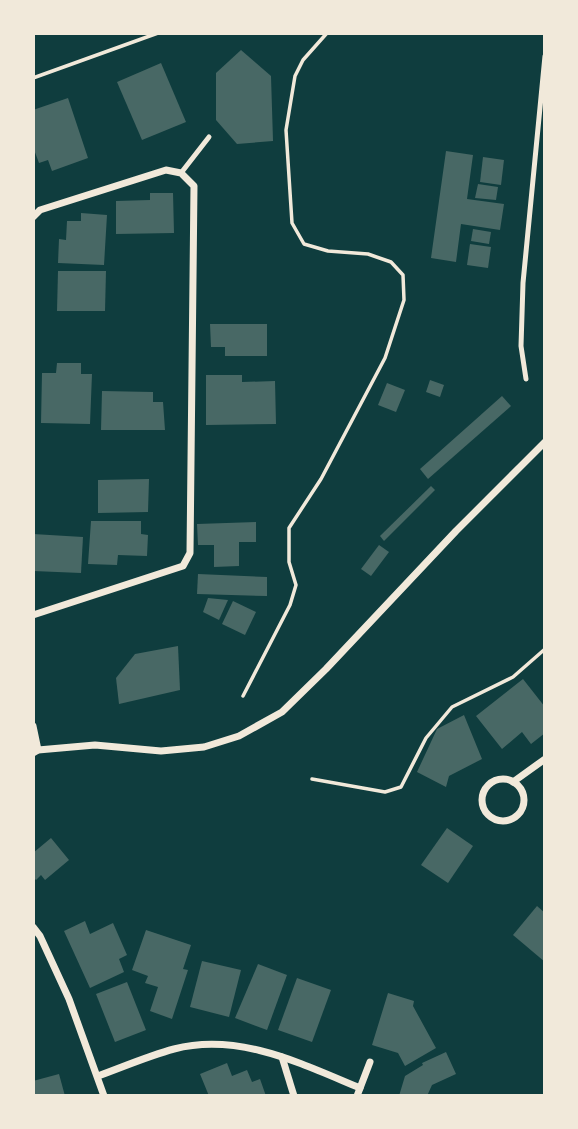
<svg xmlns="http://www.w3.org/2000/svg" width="578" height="1129" font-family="'Work Sans',sans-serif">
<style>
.building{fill:#486865}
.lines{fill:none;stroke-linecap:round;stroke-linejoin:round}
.path{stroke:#f1e9da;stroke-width:3.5}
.service{stroke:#f1e9da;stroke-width:5}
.minor{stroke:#f1e9da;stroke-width:7}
</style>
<rect width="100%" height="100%" fill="#0f3d3e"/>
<g class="building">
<path d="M241 50 271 76 273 141 237 144 216 120V73Z"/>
<path d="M161 63 186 122 142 140 117 82Z"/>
<path d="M68 98 88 158 52 171 48 160 39 163 33 147V110Z"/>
<path d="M446 151 473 155 467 199 504 204 500 230 461 224 456 262 431 258Z"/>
<path d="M483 157 504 160 501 185 480 182Z"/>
<path d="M478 184 498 187 496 200 475 198Z"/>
<path d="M150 193H173L174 233 116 234V201L150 200Z"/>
<path d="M81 213 107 215 104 265 58 263 59 239 66 240 67 221H81Z"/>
<path d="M473 229 491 232 489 244 471 241Z"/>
<path d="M470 244 491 247 488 268 467 265Z"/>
<path d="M58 271H106L105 311H57Z"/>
<path d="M210 324H267V356H225V347H211Z"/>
<path d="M57 363H81V374H92L90 424 41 423 42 373H56Z"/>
<path d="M206 375H242V382L275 381 276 424 206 425Z"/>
<path d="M430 380 444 385 440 397 426 392Z"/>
<path d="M387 383 405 390 396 412 378 405Z"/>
<path d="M102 391 153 392V402H163L165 430H101Z"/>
<path d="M502 396 511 406 428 479 420 469Z"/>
<path d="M149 479 148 512 98 513V480Z"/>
<path d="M431 486 435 490 384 541 380 536Z"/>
<path d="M91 521H141V534L148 535 147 556 118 555 117 565 88 564Z"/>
<path d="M256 522V542H239V566L214 567V545H198L197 524Z"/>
<path d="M33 534 83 537 81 573 33 571Z"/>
<path d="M379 545 389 552 371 576 361 569Z"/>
<path d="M198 574 267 577V596L197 594Z"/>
<path d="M208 598 228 600 219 620 203 612Z"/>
<path d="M233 601 256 612 245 635 222 624Z"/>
<path d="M178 646 180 690 119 704 116 678 135 654Z"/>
<path d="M523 679 545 707V733L531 744 522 732 502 749 476 716Z"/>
<path d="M464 715 482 759 449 776 446 787 417 772 437 729Z"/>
<path d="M447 828 473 846 448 883 421 865Z"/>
<path d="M51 838 69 860 45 880 41 875 36 880 33 877V853Z"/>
<path d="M537 906 545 913V962L513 935Z"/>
<path d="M85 921 90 934 113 923 127 955 119 959 124 972 90 988 64 931Z"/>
<path d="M146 930 191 945 183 969 188 970 172 1019 150 1011 158 987 145 983 148 976 132 970Z"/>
<path d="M202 961 241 970 229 1017 190 1007Z"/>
<path d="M258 964 287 975 267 1030 235 1018Z"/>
<path d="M297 978 331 990 312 1042 278 1030Z"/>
<path d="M127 982 146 1030 115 1042 96 994Z"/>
<path d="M388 993 414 1001 413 1006 436 1048 405 1066 398 1053 372 1045Z"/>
<path d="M446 1052 456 1074 432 1085 427 1096H399L405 1076 423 1065 422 1063Z"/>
<path d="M227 1063 232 1076 247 1070 252 1082 260 1079 266 1096H209L200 1074Z"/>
<path d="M59 1074 65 1096H33V1081Z"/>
</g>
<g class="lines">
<g class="path">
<path d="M33 78 158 33"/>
<path d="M243 696 290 605 296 585 289 562V528L321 479 385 358 404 300 403 275 391 262 368 254 328 251 304 244 292 223 286 130 295 76 303 60 327 33"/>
<path d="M312 779 385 792 401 787 426 738 452 707 513 677 545 649"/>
</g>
<g class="service">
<path d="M181 173 209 137"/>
<path d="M526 379 521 346 523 283 545 56"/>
</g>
<g class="minor">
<path d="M33 217 40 210 166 170 181 173 194 186 190 553 183 566 33 615"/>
<path d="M33 726 38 750"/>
<path d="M33 753 38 750 95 745 161 751 204 747 239 736 282 712 326 669 456 531 545 442"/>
<circle cx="503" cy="800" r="21"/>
<path d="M513 782 545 759"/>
<path d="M33 927 40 936 69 999 104 1096"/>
<path d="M282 1057 294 1096"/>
<path d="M98 1076C123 1067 148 1056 174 1049 239 1032 302 1064 360 1088"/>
<path d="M357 1096 370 1062"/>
</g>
</g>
<rect width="578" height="1129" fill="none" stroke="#f1e9da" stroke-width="70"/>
</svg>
